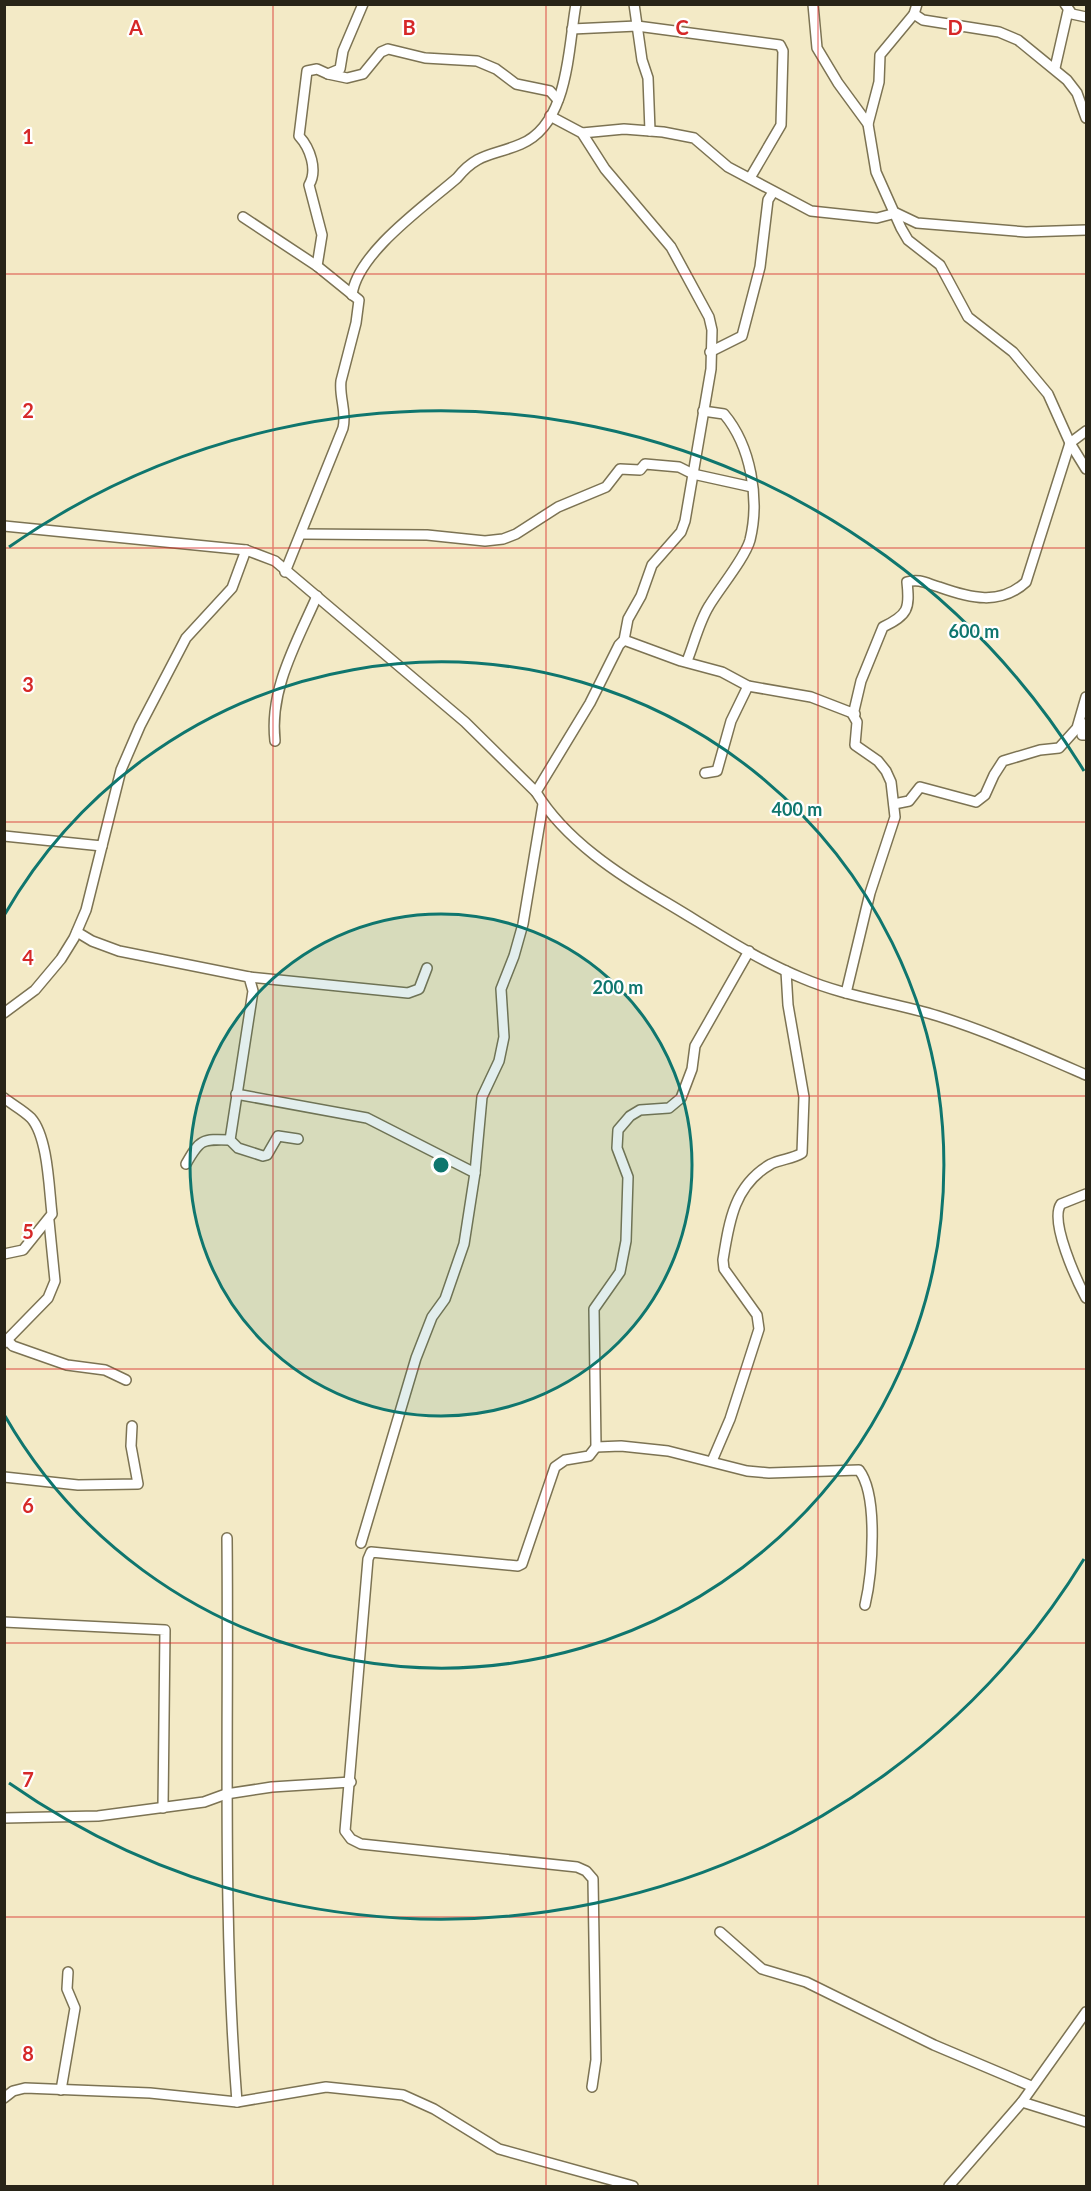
<svg xmlns="http://www.w3.org/2000/svg" width="1091" height="2191" font-family="Lato,sans-serif">
<style>
.lines{fill:none;stroke-linecap:round;stroke-linejoin:round}
.minor-casing{stroke:#7c7353;stroke-width:12}
.minor{stroke:#fff;stroke-width:9}
.grid{fill:none;stroke:#d62828;stroke-width:1.5;stroke-opacity:0.55}
.ring{fill:none;stroke:#0f766e;stroke-width:3}
.grid-label{font-size:20px;text-anchor:middle;font-weight:bold;fill:#d62828;stroke:#fff;stroke-width:4.5;stroke-linejoin:round;paint-order:stroke}
.centre{fill:#0f766e;stroke:#fff;stroke-width:3}
.ring-label{font-size:18px;text-anchor:middle;font-weight:bold;fill:#0f766e;stroke:#fff;stroke-width:4.5;stroke-linejoin:round;paint-order:stroke}
</style>
<rect width="100%" height="100%" fill="#f3eac6"/>
<g class="lines">
<defs>
<g id="minor">
<path d="M634 4 642 60 648 78 650 131"/>
<path d="M813 4 817 48 838 83 868 124 876 172 901 228 908 240 940 265 968 317 1013 352 1048 394 1070 443 1086 469"/>
<path d="M1065 4 1072 14 1086 17"/>
<path d="M914 14 923 20 999 32 1018 40 1067 80 1077 93 1086 118"/>
<path d="M572 29 637 26 780 45 783 51 781 125 750 178"/>
<path d="M1055 68 1068 11"/>
<path d="M328 74 347 78 363 74 381 52 388 49 425 58 477 61 496 69 516 84 550 91 558 100"/>
<path d="M868 124 879 82 880 55 914 14 917 4"/>
<path d="M582 133 624 129 663 132 694 138 728 167 811 211 877 218 896 213 917 223 1026 232 1086 230"/>
<path d="M243 217 317 266 359 300 356 323 341 381C339 398 347 411 343 428L285 572"/>
<path d="M317 266 322 235 309 185C318 170 310 148 299 136L307 71 317 69 328 74 340 69 343 51 363 4"/>
<path d="M352 295C357 253 426 205 457 178 478 152 493 156 521 144 569 124 568 48 576 4"/>
<path d="M710 352 742 336 760 267 768 200 773 192"/>
<path d="M4 526 246 550 275 561 465 722 536 792C565 840 619 875 667 903 711 929 755 959 802 978 846 997 893 1002 938 1016 989 1032 1038 1054 1086 1075"/>
<path d="M302 534 427 535 485 541 503 539 516 534 558 507 606 487 620 469 640 470 645 464 679 467 693 474 752 487"/>
<path d="M624 640 681 661 722 672 748 686 811 697 855 714"/>
<path d="M687 661C694 644 699 622 709 606 719 589 745 558 750 540 760 499 751 446 724 414L703 411"/>
<path d="M1082 723V735H1086"/>
<path d="M275 741C269 689 297 642 317 596"/>
<path d="M705 773 717 771 731 721 748 686"/>
<path d="M536 792 590 703 619 645 624 640 628 619 641 596 652 565 681 532 685 521 711 369 712 330 709 317 671 247 605 169 582 133 550 116"/>
<path d="M894 804 909 801 920 787 976 802 985 795 994 775 1003 761 1040 750 1059 748 1077 728 1086 697"/>
<path d="M4 836 102 846"/>
<path d="M77 932 92 941 119 951 249 977 253 991 230 1140 238 1148 263 1156 267 1155 278 1136 298 1139"/>
<path d="M249 977 408 993 419 989 427 968"/>
<path d="M846 993 870 893 895 817 891 782 886 771 878 761 855 745 857 722 853 715 861 681 883 627C908 615 910 609 907 582 919 578 928 584 939 587 970 598 1000 606 1026 582L1070 443 1086 431"/>
<path d="M4 1013 35 990 61 959 74 938 86 910 121 770 140 726 186 638 232 588 246 550"/>
<path d="M236 1094 367 1118 475 1173"/>
<path d="M4 1098C13 1105 23 1110 31 1118 48 1137 49 1189 52 1214L23 1250 4 1254"/>
<path d="M186 1164C200 1139 202 1139 230 1140"/>
<path d="M1086 1194 1061 1204C1049 1221 1077 1281 1086 1298"/>
<path d="M8 1341 13 1346 67 1365 105 1370 126 1380"/>
<path d="M4 1343 48 1298 55 1281 49 1221"/>
<path d="M596 1447 621 1446 668 1451 747 1471 769 1473 859 1470C879 1496 872 1575 865 1605"/>
<path d="M712 1461 730 1419 759 1329 757 1315 724 1269 723 1260C729 1222 734 1185 771 1164 781 1159 793 1159 802 1153L804 1097 788 1005 786 971"/>
<path d="M4 1477 78 1485 138 1484 131 1446 132 1426"/>
<path d="M227 1538C229 1726 222 1914 237 2102"/>
<path d="M361 1543 416 1358 432 1317 445 1299 464 1244 475 1173 482 1097 499 1061 504 1037 501 989 514 956 523 924 543 804"/>
<path d="M4 1622 165 1630 163 1808"/>
<path d="M4 1818 98 1816 204 1802 226 1794 272 1787 351 1782"/>
<path d="M720 1932 762 1969 806 1982 934 2045 1031 2086"/>
<path d="M592 2087 596 2060 593 1879 586 1871 577 1867 361 1844 351 1839 345 1831 368 1559 371 1552 518 1566 522 1564 555 1467 565 1460 589 1456 596 1447 594 1309 620 1272 626 1241 628 1177 617 1148 618 1130 630 1116 640 1110 669 1108 681 1098 692 1069 695 1046 749 951"/>
<path d="M61 2090 75 2008 67 1989 68 1972"/>
<path d="M4 2098 13 2091 25 2088 150 2093 237 2102 326 2087 403 2095 434 2109 499 2149 633 2186"/>
<path d="M1022 2102 1086 2122"/>
<path d="M949 2186 1022 2102 1086 2012"/>
</g>
</defs>
<use href="#minor" class="minor-casing"/>
<use href="#minor" class="minor"/>
</g>
<path class="grid" d="M273 4V2186M546 4V2186M818 4V2186M4 274H1086M4 548H1086M4 822H1086M4 1096H1086M4 1369H1086M4 1643H1086M4 1917H1086"/>
<circle cx="441" cy="1165" r="251" fill="#0f766e" fill-opacity=".12"/>
<g class="ring">
<circle cx="441" cy="1165" r="251"/>
<path d="M5 914A503 503 0 1 1 5 1416"/>
<path d="M1084 1559A754 754 0 0 1 9 1783M9 547A754 754 0 0 1 1084 771"/>
</g>
<g class="grid-label">
<text x="136" y="35">A</text>
<text x="409" y="35">B</text>
<text x="682" y="35">C</text>
<text x="955" y="35">D</text>
<text x="28" y="144">1</text>
<text x="28" y="418">2</text>
<text x="28" y="692">3</text>
<text x="28" y="965">4</text>
<text x="28" y="1239">5</text>
<text x="28" y="1513">6</text>
<text x="28" y="1787">7</text>
<text x="28" y="2061">8</text>
</g>
<circle cx="441" cy="1165" r="9" class="centre"/>
<g class="ring-label">
<text x="974" y="638">600 m</text>
<text x="797" y="816">400 m</text>
<text x="618" y="994">200 m</text>
</g>
<rect width="1091" height="2191" fill="none" stroke="#282417" stroke-width="12"/>
</svg>
